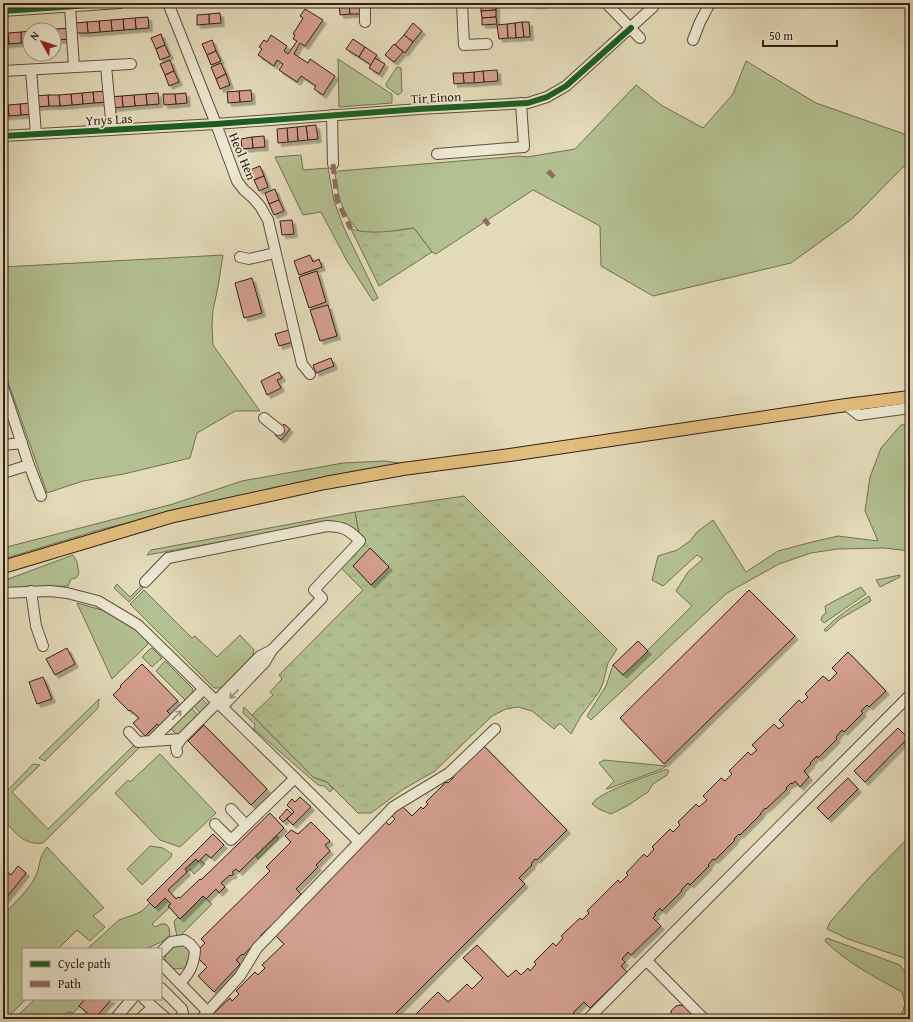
<svg xmlns="http://www.w3.org/2000/svg" width="913" height="1022" font-family="'Gentium Book Plus',serif">
<style>
.grass{fill:#b3c091;stroke:#737054}
.park{fill:url(#park-tufts);stroke:#737054}
.building{fill:#d39f8f;stroke:#332017;filter:url(#shadow)}
.lines{fill:none;stroke-linecap:round;stroke-linejoin:round}
.minor-casing{stroke:#5f4f40;stroke-width:12}
.major-casing{stroke:#332017;stroke-width:14}
.minor{stroke:#ede8d2;stroke-width:10}
.major{stroke:#e2be7d;stroke-width:12}
.quiet{stroke:#8d6e63;stroke-width:5;stroke-dasharray:10 5;stroke-linecap:butt}
.cycleway-casing{stroke:#ede8d2;stroke-width:8}
.cycleway{stroke:#1b5e20;stroke-width:6}
.oneway{stroke:#998e7e}
.labels{text-anchor:middle;stroke-width:3.5;stroke-linejoin:round;paint-order:stroke}
.street-label{font-size:13px;fill:#332017;stroke:#ede8d2}
</style>
<defs>
<pattern id="park-tufts" width="24" height="20" patternUnits="userSpaceOnUse"><rect width="24" height="20" fill="#b3c091"/><path d="M3 7l-1-3M5 7V3M7 7l1-3M15 17l-1-3M17 17v-4M19 17l1-3" fill="none" stroke="#9aa57c"/></pattern>
<filter id="shadow"><feDropShadow dx="3.5" dy="3.5" stdDeviation="0" flood-color="#0004"/></filter>
</defs>
<rect width="100%" height="100%" fill="#e4dbba"/>
<filter id="stains"><feTurbulence type="fractalNoise" baseFrequency=".005" numOctaves="4"/><feColorMatrix values="0 0 0 0 .2 0 0 0 0 .09 0 0 0 0 .02 0 0 0 .5 -.17"/></filter>
<radialGradient id="worn" r=".72"><stop offset=".6" stop-color="#630" stop-opacity="0"/><stop offset="1" stop-color="#630" stop-opacity=".3"/></radialGradient>
<g class="grass">
<path d="M338 59 390 93 392 94V103L339 107Z"/>
<path d="M746 61 816 103 910 136V160L853 218 791 263 653 296 601 266 600 226 533 190 436 254 432 252 414 228 380 233 360 232C341 214 339 198 335 174L338 171 520 156 527 157 575 149 636 85 661 105 703 128 733 94Z"/>
<path d="M397 67 401 68 402 92 398 95 387 87 386 84Z"/>
<path d="M301 155 303 170 328 168 334 201 344 228 378 298 373 301 347 261 321 212 303 215 275 157Z"/>
<path d="M223 255 218 287 213 310 212 326 213 345 260 411H235L197 433 190 458 124 474 83 481 47 493 8 382 3 360V267Z"/>
<path d="M3 417 8 434 3 449Z"/>
<path d="M910 424V551L884 548 837 549 811 553 779 564 727 593 591 720 587 716 606 686 613 665 623 675 692 606 676 591 688 572 703 559 697 555 663 586 652 580 658 556 677 550 690 541 697 532 713 520 746 572 778 551 812 542 838 536 878 541 865 511 870 477 881 448 901 425Z"/>
<path d="M385 461 406 464 278 487 178 510 99 530 3 559V548L173 504 242 481 343 463Z"/>
<path d="M355 512 359 532 348 526 326 523 147 555 151 550Z"/>
<path d="M73 555 77 562 79 574 76 578 71 579 68 586 25 587 3 589V581Z"/>
<path d="M900 575V577L880 587 876 580Z"/>
<path d="M117 584 130 597 141 586 143 588 129 602 114 588Z"/>
<path d="M861 587 866 594 824 623 821 620 822 616 826 613 825 606Z"/>
<path d="M144 590 192 638 195 636 217 657 240 635 254 650 252 659 224 687 220 688H214L130 604Z"/>
<path d="M869 596 871 601 840 619 827 631H825L824 630C837 616 853 606 869 596Z"/>
<path d="M77 603 109 612 136 630 148 642 147 645 112 679Z"/>
<path d="M152 648 162 658 152 667 142 657 150 649Z"/>
<path d="M165 661 193 689 191 697 186 701 156 671Z"/>
<path d="M200 697 208 705 200 713 193 705Z"/>
<path d="M99 699 98 708 45 761 39 758Z"/>
<path d="M244 707 313 777 327 782 333 789 330 792 324 786 318 785 254 729 255 724 243 713Z"/>
<path d="M189 709H192L198 715 179 734H176L170 728Z"/>
<path d="M134 745 141 746 43 843C22 845 17 833 3 820V795L33 764 40 765 12 792 48 829Z"/>
<path d="M160 754 216 813 180 847 160 840 115 793 128 780 130 782Z"/>
<path d="M604 760 666 766 662 769 610 788 606 789 614 781 599 763Z"/>
<path d="M667 769 669 771 667 775 653 784 648 792 627 806 611 814 599 809 592 804C598 792 651 775 667 769Z"/>
<path d="M277 836 279 838 258 859 256 856Z"/>
<path d="M910 836V960L848 939 827 929 830 922 868 879Z"/>
<path d="M150 846 163 848 172 854 171 857 142 885 127 869Z"/>
<path d="M47 847 104 908 93 916 105 927 90 941 77 930 58 949H23V999H26L6 1019H3V915C13 905 32 887 37 873 41 862 38 859 47 847Z"/>
<path d="M196 859 198 861 200 860 205 864 194 874 190 869 187 872 185 869Z"/>
<path d="M203 896 212 904 179 937H177L174 921 178 917 180 919Z"/>
<path d="M165 898 171 904 168 906 169 908 152 924 155 927 161 924H166L169 928 170 935 163 941 146 949H87L119 920 136 914 142 911 150 903 155 908Z"/>
<path d="M827 938 900 965 910 980V1019H900L905 1004 902 992C875 977 847 963 825 941Z"/>
<path d="M185 945C193 954 191 956 186 967 178 971 164 969 165 956 165 953 167 950 169 947Z"/>
<path d="M35 999H85L77 1009 73 1013 68 1012 58 1019H14Z"/>
<path d="M818 1014 825 1015 833 1019H809Z"/>
</g>
<g class="park">
<path d="M414 228 432 252 379 286 351 229C372 235 393 231 414 228Z"/>
<path d="M464 496 617 649 608 663 603 683 599 692 581 716 571 734 561 724H559L554 729 532 711 518 707 506 709 492 716 435 771 402 790 371 813H358L327 782 313 777 252 715 273 695 270 692 282 679 279 675 363 590 340 567 366 540 359 532 355 512Z"/>
</g>
<g class="building">
<path d="M339 3H349L350 14 340 15Z"/>
<path d="M349 3H359L360 14H350Z"/>
<path d="M481 3H496V10L481 11Z"/>
<rect x="532" y="3" width="10" height="2"/>
<path d="M305 9 323 20 305 46 300 43 294 54 308 63 310 59 335 76 323 95 314 89 316 86 301 76 297 82 279 70 283 64 277 60 274 66 258 55 262 49 259 47 264 40 267 42 271 35 287 46 284 51 288 54 297 41 293 39 295 35 293 34 303 18 300 16Z"/>
<path d="M496 10V17L482 18 481 11Z"/>
<path d="M220 13 221 23 209 24V14Z"/>
<path d="M209 14V24L197 25V15Z"/>
<path d="M148 17 149 28 136 29 135 18Z"/>
<path d="M496 17 497 24 482 25V18Z"/>
<path d="M135 18 136 29 124 30 123 19Z"/>
<path d="M123 19 124 30 112 31 111 20Z"/>
<path d="M111 20 112 31 100 32 99 21Z"/>
<path d="M99 21 100 32 88 33 87 22Z"/>
<path d="M87 22 88 33H76V23Z"/>
<path d="M522 22H529L530 37H524Z"/>
<path d="M522 22 524 37 516 38 515 23Z"/>
<path d="M413 23 422 31 413 42 404 35Z"/>
<path d="M515 23 516 38H508L507 24Z"/>
<path d="M507 24 508 38 499 39 497 25Z"/>
<path d="M69 28 70 39 57 40 56 29Z"/>
<path d="M56 29 57 40H54V30H46Z"/>
<path d="M30 31V42L21 43V32Z"/>
<path d="M21 32V43L9 44 8 33Z"/>
<path d="M3 33H8L9 44H3Z"/>
<path d="M161 34 165 45 156 49 151 38Z"/>
<path d="M404 35 413 42 405 53 395 45Z"/>
<path d="M353 39 365 47 359 57 346 49Z"/>
<path d="M212 40 216 51 207 55 202 44Z"/>
<path d="M394 44 403 52 394 62 385 55Z"/>
<path d="M165 45 170 56 160 60 156 49Z"/>
<path d="M365 47 377 55 371 65 359 57Z"/>
<path d="M216 51 221 61 211 65 207 55Z"/>
<path d="M375 58 385 64 379 74 369 68Z"/>
<path d="M170 60 174 71 165 75 160 64Z"/>
<path d="M221 63 226 74 216 79 211 67Z"/>
<path d="M497 70 498 81 484 82 483 71Z"/>
<path d="M174 71 179 82 169 86 165 75Z"/>
<path d="M483 71 484 82 474 83V72Z"/>
<path d="M474 72V83H464L463 73Z"/>
<path d="M453 73H463L464 83 454 84Z"/>
<path d="M226 74 230 85 220 89 216 79Z"/>
<path d="M251 90 252 101 240 102 239 91Z"/>
<path d="M106 91 107 102 94 103 93 92Z"/>
<path d="M239 91 240 102 228 103 227 92Z"/>
<path d="M93 92 94 103 83 104 82 93Z"/>
<path d="M82 93 83 104 72 105 71 94Z"/>
<path d="M158 93 159 104 147 105 146 94Z"/>
<path d="M186 93 187 103 176 104 175 94Z"/>
<path d="M71 94 72 105 60 106 59 95Z"/>
<path d="M146 94 147 105 135 106 134 95Z"/>
<path d="M163 94H175L176 104 164 105Z"/>
<path d="M48 95H59L60 106H49Z"/>
<path d="M48 95 49 106 36 107V96Z"/>
<path d="M134 95 135 106 123 107 122 96Z"/>
<path d="M122 96 123 107 111 108 110 97Z"/>
<path d="M32 103 33 114 21 115 20 104Z"/>
<path d="M20 104 21 115 9 116 8 105Z"/>
<path d="M3 105H8L9 116H3Z"/>
<path d="M316 125 318 139 308 140 306 126Z"/>
<path d="M306 126 308 140 298 141 297 127Z"/>
<path d="M297 127 298 141 288 142 287 128Z"/>
<path d="M287 128 288 142 278 143 277 129Z"/>
<path d="M264 136 265 147 253 148 252 137Z"/>
<path d="M252 137 253 148 242 149 241 139Z"/>
<path d="M260 166 264 176 254 180 250 170Z"/>
<path d="M264 176 268 187 259 191 254 180Z"/>
<path d="M275 189 279 200 269 204 265 193Z"/>
<path d="M279 200 284 211 274 215 269 204Z"/>
<path d="M292 220 294 234 282 235 280 221Z"/>
<path d="M310 255 313 262 319 259 322 267 299 275 294 261Z"/>
<path d="M317 271 326 302 309 308 299 277Z"/>
<path d="M252 278 262 313 244 318 235 283Z"/>
<path d="M328 305 337 336 320 341 310 310Z"/>
<path d="M289 330 293 342 279 346 275 334Z"/>
<path d="M331 358 334 366 316 373 313 365Z"/>
<path d="M279 372 282 378 277 380 281 388 267 395 261 381Z"/>
<path d="M284 424 290 429 281 440 275 435Z"/>
<path d="M370 548 389 567 371 585 353 566Z"/>
<path d="M749 590 795 636 664 764 620 718Z"/>
<path d="M638 641 648 651 623 675 613 665Z"/>
<path d="M67 648 75 664 55 675 46 659Z"/>
<path d="M848 652 886 691 869 707 867 705 861 711 863 713 844 732 842 730 836 737 837 739 818 758 817 756 810 763 811 764 804 771 809 777 800 787 795 781 792 784 791 783 786 788 787 789 766 809 765 808 760 814H761L740 835 739 834 734 839 735 840 715 860 713 859 708 865 709 866 690 885 688 883 681 890 682 891 662 911 660 908 654 914 656 915 653 918 661 926 631 955 628 952 622 959 625 962 621 966 627 972 590 1008 584 1002 573 1013 579 1019H411L438 992 448 1002 467 984 472 989 483 978 463 958 477 945 508 977 516 970 521 975 528 968 530 971 536 964 534 962 553 943 556 946 563 938 561 936 580 918 582 920 589 913 587 911 618 880 620 883 628 875 626 873 644 854 647 857 654 849 652 847 670 829 673 832 680 825 678 822 696 804 699 807 707 800 703 796 721 778 725 781 732 774 729 771 748 752 751 755 757 750 752 745 774 724 779 729 784 725 779 720 799 700 802 703 808 697 805 694 823 676 829 681 837 673 832 668Z"/>
<path d="M142 664 178 701 167 711 171 715 159 726 157 724 145 736 133 723 139 718 130 710 129 711 113 695 121 687 120 686Z"/>
<path d="M43 677 52 699 37 704 29 682Z"/>
<path d="M204 725 267 789 251 805 188 741Z"/>
<path d="M898 728 908 738 865 782 854 771Z"/>
<path d="M483 745 567 830 537 860 535 859 531 864 532 865 519 878 525 884 390 1019H212L213 1018 211 1016 230 998 232 1001 239 994 236 991 255 972 258 975 265 968 262 965 284 944 274 934 386 822 389 825 395 819 392 816 402 806 412 816 421 807 423 809 428 804 426 802 446 782 448 783 454 777 452 776Z"/>
<path d="M848 778 858 789 828 819 817 808Z"/>
<path d="M300 797 311 807 293 825 287 819 294 812 287 805 292 799 295 802Z"/>
<path d="M287 809 292 814 283 822 279 818Z"/>
<path d="M270 813 284 828 239 872 236 869 232 872 234 874 231 876 230 875 221 883 225 887 219 893 216 889 206 899 203 896 180 919 168 906 171 904 165 898 155 908 147 900 213 834 224 845 211 858 206 854 198 862 196 859 185 869 187 872 168 890 176 899 178 897 180 898 200 879 201 880Z"/>
<path d="M311 822 330 841 325 845 330 851 316 865 318 867 296 889 301 894 296 899 298 901 260 936 262 937 243 955 242 954 236 960 240 964 214 992 198 976 207 967 197 957 200 954 197 951 205 943 201 939 270 871 266 867 291 842 285 836 291 830 298 834Z"/>
<path d="M18 866 26 873 3 902V884L6 881 3 879V870L4 869 11 875Z"/>
<path d="M85 999H112L94 1019 79 1006Z"/>
<path d="M680 1005 687 1007 691 1013V1019H671V1011L676 1006Z"/>
</g>
<g class="lines">
<defs>
<g id="minor">
<path d="M168 3 216 124 237 181 244 190 252 197 260 206 268 220 302 364 310 374"/>
<path d="M365 3V22"/>
<path d="M462 3 464 45 487 44"/>
<path d="M606 3 640 38"/>
<path d="M70 7 74 67"/>
<path d="M3 11 120 3"/>
<path d="M693 40 700 22 710 3"/>
<path d="M106 66 112 130"/>
<path d="M31 70 36 134"/>
<path d="M3 71 131 64"/>
<path d="M332 115 333 164"/>
<path d="M3 136 216 124 419 109 528 103 547 97 566 86 653 7"/>
<path d="M437 154 524 147 521 103"/>
<path d="M240 257 249 259 275 253"/>
<path d="M3 387 29 465 41 496"/>
<path d="M846 405 859 415 910 408"/>
<path d="M264 418 279 430"/>
<path d="M3 445 22 443"/>
<path d="M3 473 29 465"/>
<path d="M145 582 168 558 327 526C344 527 348 529 360 541L314 590 322 598 272 650 265 662 222 707"/>
<path d="M31 591 36 626 43 646"/>
<path d="M3 593 50 591 67 593 98 601 138 625 295 778 359 842"/>
<path d="M216 701 260 656 272 650"/>
<path d="M129 732 138 742 181 739 218 702"/>
<path d="M151 741 204 689"/>
<path d="M177 752 176 747 181 739"/>
<path d="M231 809 246 825"/>
<path d="M215 824 231 840 295 778"/>
<path d="M161 952 171 942 184 940 190 944 195 950C194 964 190 973 180 983"/>
<path d="M647 961 704 1019"/>
<path d="M161 964 208 1012"/>
<path d="M161 988 182 1009 183 1014 179 1019"/>
<path d="M144 999 153 1007"/>
<path d="M115 1019 132 999"/>
<path d="M140 1019 153 1007 167 1019"/>
<path d="M201 1019 240 976 257 948 393 807 449 773 495 729"/>
<path d="M588 1019 910 695"/>
</g>
<path id="major" d="M3 567 170 517 325 483 403 469 510 455 846 405 910 397"/>
</defs>
<use href="#minor" class="minor-casing"/>
<use href="#major" class="major-casing"/>
<use href="#minor" class="minor"/>
<use href="#major" class="major"/>
<g class="quiet">
<path d="M333 164 337 200 351 229"/>
<path d="M548 171 554 177"/>
<path d="M484 219 489 225"/>
</g>
<defs>
<g id="cycleway">
<path d="M3 11 120 3"/>
<path d="M3 136 216 124 419 109 528 103 547 97 566 86 631 28"/>
</g>
</defs>
<use href="#cycleway" class="cycleway-casing"/>
<use href="#cycleway" class="cycleway"/>
</g>
<defs><path id="oneway-shaft" d="M-6 0H5M1.5-3L5.5 0L1.5 3" fill="none" stroke-width="1.6" stroke-linecap="round" stroke-linejoin="round"/></defs>
<g class="oneway">
<use href="#oneway-shaft" transform="translate(234 694) rotate(134)"/>
<use href="#oneway-shaft" transform="translate(177 715) rotate(-44)"/>
</g>
<g class="labels">
<g class="street-label">
<text transform="translate(436 97) rotate(-3)" y="5">Tir Einon</text>
<text transform="translate(109 119) rotate(-3)" y="5">Ynys Las</text>
<text transform="translate(243 156) rotate(67)" y="5">Heol Hen</text>
</g>
</g>
<rect width="913" height="1022" fill="none" stroke="#e4dbba" stroke-width="16"/>
<rect x="4" y="4" width="905" height="1014" fill="none" stroke="#332017" stroke-width="2"/>
<rect x="8" y="8" width="897" height="1006" fill="none" stroke="#332017"/>
<rect x="22" y="948" width="140" height="52" fill="#ede8d2" stroke="#a39887"/>
<rect x="30" y="961" width="20" height="6" fill="#1b5e20" stroke="#a39887"/>
<text x="58" y="968" font-size="12" fill="#332017">Cycle path</text>
<rect x="30" y="981" width="20" height="6" fill="#8d6e63" stroke="#a39887"/>
<text x="58" y="988" font-size="12" fill="#332017">Path</text>
<g transform="translate(42 42) rotate(309)"><circle r="19" fill="#ede8d2" stroke="#a39887"/>
<path d="M0-3L7 15L0 10L-7 15Z" fill="#8f2418"/>
<text y="-6" font-size="11" font-weight="bold" text-anchor="middle" fill="#332017">N</text>
</g>
<path d="M763 40v6h74v-6" fill="none" stroke="#332017" stroke-width="2"/>
<text x="769" y="40" font-size="12" fill="#332017" stroke="#ede8d2" stroke-width="3" paint-order="stroke">50 m</text>
<rect width="100%" height="100%" filter="url(#stains)"/>
<rect width="100%" height="100%" fill="url(#worn)"/>
</svg>
